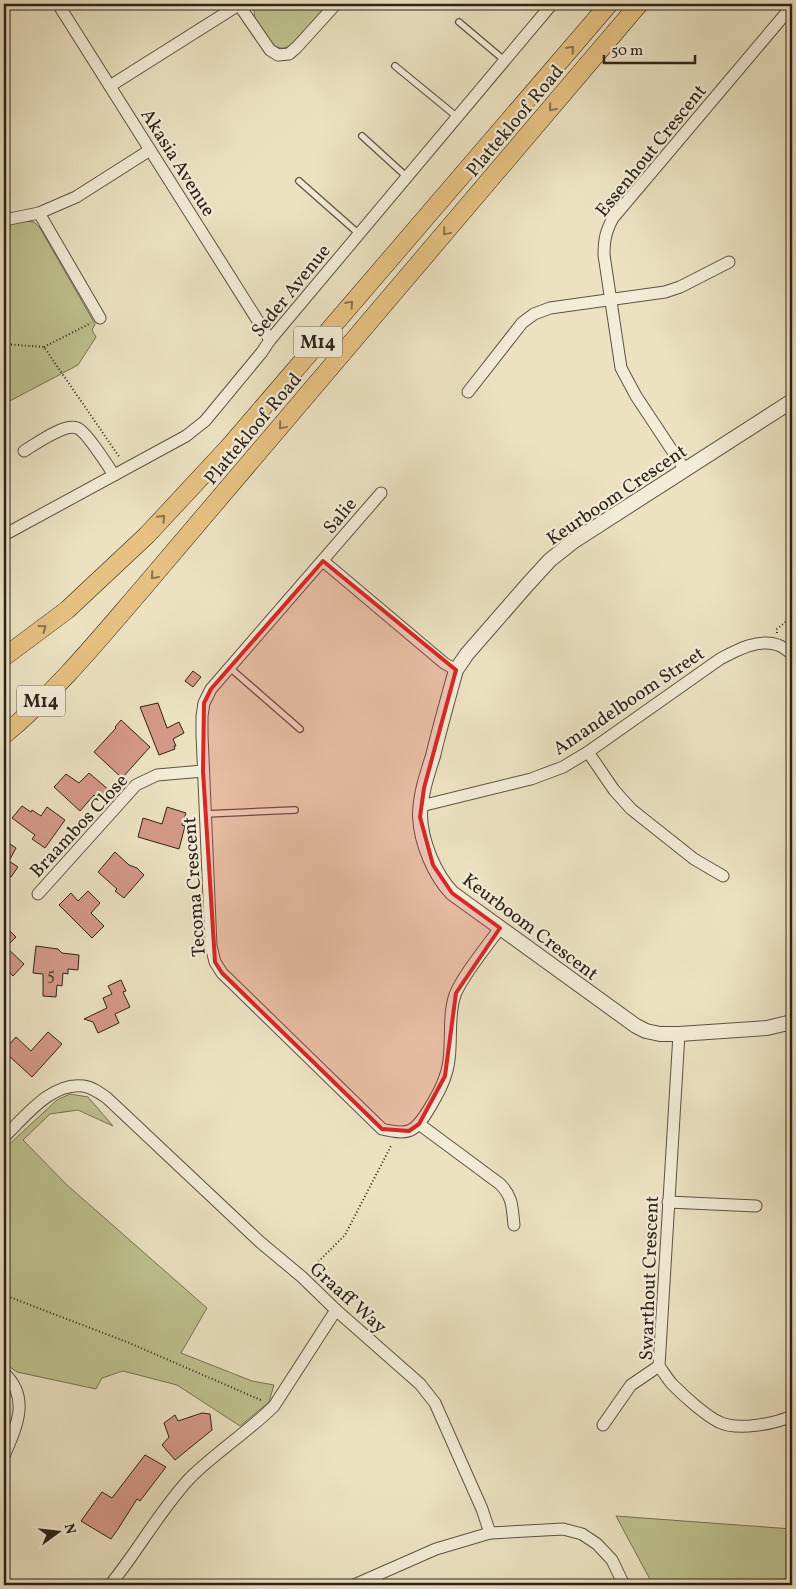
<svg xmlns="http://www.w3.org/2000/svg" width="796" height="1589" font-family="Vollkorn,serif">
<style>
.green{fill:#bec28f;stroke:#757254}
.building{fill:#d59989;stroke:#2c231a}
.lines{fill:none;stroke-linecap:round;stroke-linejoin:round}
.service-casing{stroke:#5c5344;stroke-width:8}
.minor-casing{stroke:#5c5344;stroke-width:13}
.tertiary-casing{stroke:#5c5344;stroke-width:16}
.primary-casing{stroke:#2c231a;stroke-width:19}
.path{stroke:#2c231a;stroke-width:2;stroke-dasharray:1 2.5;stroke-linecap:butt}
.service{stroke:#f3ecd7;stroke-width:5.5}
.minor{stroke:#f3ecd7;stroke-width:11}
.tertiary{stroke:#f3ecd7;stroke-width:14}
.primary{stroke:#e6c181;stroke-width:18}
.oneway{stroke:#89724e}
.marked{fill:#d62828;fill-opacity:0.2;stroke:#d62828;stroke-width:4;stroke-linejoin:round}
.labels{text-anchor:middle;stroke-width:4.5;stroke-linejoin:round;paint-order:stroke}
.number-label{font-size:16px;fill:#564036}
.shield{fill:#f3ecd7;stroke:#685f53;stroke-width:1}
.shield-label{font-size:18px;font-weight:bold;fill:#2c231a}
.street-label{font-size:19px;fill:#2c231a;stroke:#f3ecd7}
</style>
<rect width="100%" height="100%" fill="#ece2c2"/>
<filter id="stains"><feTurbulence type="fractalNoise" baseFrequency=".004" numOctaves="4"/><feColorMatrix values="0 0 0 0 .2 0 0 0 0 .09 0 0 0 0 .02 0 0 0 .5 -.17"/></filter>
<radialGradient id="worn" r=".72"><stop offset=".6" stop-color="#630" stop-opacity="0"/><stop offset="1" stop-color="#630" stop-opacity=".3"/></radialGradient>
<g class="green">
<path d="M255 4H329C322 12 315 20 308 28 293 46 280 60 264 33 257 22 252 17 255 4Z"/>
<path d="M25 221 34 222 40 228 95 324 92 330 96 337 78 365 4 404V225Z"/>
<path d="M70 1094 88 1097 113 1126 78 1110 50 1114 23 1140 67 1185 207 1308 181 1353 252 1381 274 1385 269 1402 240 1426 177 1385 123 1371 102 1378 96 1389 17 1372 4 1363V1149L57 1100Z"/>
<path d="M616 1516 792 1529V1585H653Z"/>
</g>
<g class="building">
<path d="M193 671 201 677 193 687 185 681Z"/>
<path d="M158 703 167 728 179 722 184 733 173 739 176 746H174L175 749 159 755 140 707Z"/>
<path d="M121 720 150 747 122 778 94 752 116 728 115 727Z"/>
<path d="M89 773 109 790 100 800 94 795 80 811 54 787 66 774 79 783Z"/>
<path d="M22 806 31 812 32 810 41 816 47 807 65 820 45 848 32 839 35 835 12 818Z"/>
<path d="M167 807 186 813 182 825 185 826 179 849 138 837 143 818 162 824Z"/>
<path d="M4 840 16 848 9 861 18 867 11 877 4 873Z"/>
<path d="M115 852 129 865 137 868 144 875 124 898 115 891 117 889 98 872Z"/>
<path d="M88 891 100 903 91 913 104 926 92 938 59 905 71 893 78 901Z"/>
<path d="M4 925 16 937 6 947 24 964 13 976 4 966Z"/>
<path d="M36 946 58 949 62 953 79 955 78 970 68 969V974L63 973 62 986 57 985 56 997 43 996V974L33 973Z"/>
<path d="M121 980 126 991 123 992 130 1007 115 1014 119 1023 98 1033 93 1022 84 1019 107 1008 103 998 112 994 108 986Z"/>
<path d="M48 1032 62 1044 32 1077 8 1055 5 1049 16 1037 31 1051Z"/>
<path d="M202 1413 210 1414 212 1430 175 1460 162 1445 169 1437 164 1423 175 1415 178 1421Z"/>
<path d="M145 1455 166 1467 140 1501 137 1499 118 1529 111 1539 81 1521 102 1492 112 1498Z"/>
</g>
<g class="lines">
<defs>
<g id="service">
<path d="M459 22 504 60"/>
<path d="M395 66 456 116"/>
<path d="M362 136 407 177"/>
<path d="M299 181 359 234"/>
<path d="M4 459 6 458"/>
<path d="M230 668 300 729"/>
<path d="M205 814 295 810"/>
</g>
<g id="minor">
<path d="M58 4 270 340"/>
<path d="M239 5 270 50 278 55 289 54 297 47 336 4"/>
<path d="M110 86 240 4"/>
<path d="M39 213 100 318"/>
<path d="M4 220 39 213 76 197 150 150"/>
<path d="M468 392 522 323 534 314 550 308 665 292 680 287 729 262"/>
<path d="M24 451C36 444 64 423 77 428 86 431 108 466 114 475"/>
<path d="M685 470 636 396 621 368 604 255C604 239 606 231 613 218L787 12 792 7"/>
<path d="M381 493 211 689 204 703 202 716V734L211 946 215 962 222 973 382 1129C409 1136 415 1132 429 1109 438 1094 447 1078 449 1060 452 1039 448 1015 455 995 462 976 488 945 500 928"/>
<path d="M4 535 186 436 205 421 262 352 270 340 552 4"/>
<path d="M323 561 444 663 456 670"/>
<path d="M588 752 614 790 631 809 694 859 723 876"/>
<path d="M421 806 531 779 563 767 588 752 720 659C737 650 759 638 778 645 783 647 788 651 792 654"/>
<path d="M38 894 136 785 157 775 203 771"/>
<path d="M679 1034 659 1366C664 1373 668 1380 673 1385 684 1396 706 1416 719 1422 737 1431 774 1424 792 1416"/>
<path d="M419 1124 500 1184C513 1197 512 1207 514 1225"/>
<path d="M4 1137C25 1117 51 1082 83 1086 92 1087 100 1093 107 1098L260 1242 302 1277 336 1310 420 1384 435 1403 482 1509 490 1533"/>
<path d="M668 1202 756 1206"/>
<path d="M4 1373C31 1398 16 1428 4 1456"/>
<path d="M603 1425 631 1385 659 1366"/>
<path d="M110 1585C138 1551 160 1510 190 1478 216 1452 248 1432 274 1406L336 1310"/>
<path d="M354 1585 436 1549 490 1533 563 1529 582 1534 597 1544 612 1560 624 1585"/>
</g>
<path id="tertiary" d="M792 401 574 541 550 560 528 584 467 654 456 670C448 699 440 727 433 756 427 775 420 795 420 816 421 842 434 874 452 893L636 1026 646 1031 660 1034H679L767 1028 792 1022"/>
<g id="primary">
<path d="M4 657 67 610 147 535 228 448 609 4"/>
<path d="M4 735C56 692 99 639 143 588L639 4"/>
</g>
</defs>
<use href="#service" class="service-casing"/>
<use href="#minor" class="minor-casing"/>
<use href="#tertiary" class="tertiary-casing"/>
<use href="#primary" class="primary-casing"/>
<g class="path">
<path d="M4 344 44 347 120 458"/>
<path d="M44 347 91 323"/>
<path d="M777 633V629L789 619 792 618"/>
<path d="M311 1269 345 1235 392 1144"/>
<path d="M4 1295 127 1342 263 1401"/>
</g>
<use href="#service" class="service"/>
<use href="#minor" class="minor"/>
<use href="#tertiary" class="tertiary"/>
<use href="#primary" class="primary"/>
</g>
<defs><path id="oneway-chevron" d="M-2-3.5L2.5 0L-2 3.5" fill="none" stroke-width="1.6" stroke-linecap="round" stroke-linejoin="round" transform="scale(1.25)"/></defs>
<g class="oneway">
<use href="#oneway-chevron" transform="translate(571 49) rotate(-49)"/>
<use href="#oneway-chevron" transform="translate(552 108) rotate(130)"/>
<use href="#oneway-chevron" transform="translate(446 232) rotate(130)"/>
<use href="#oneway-chevron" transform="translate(350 304) rotate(-49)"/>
<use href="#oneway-chevron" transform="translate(282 426) rotate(130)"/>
<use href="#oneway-chevron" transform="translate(162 518) rotate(-47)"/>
<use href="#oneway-chevron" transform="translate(154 576) rotate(131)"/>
<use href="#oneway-chevron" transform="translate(43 628) rotate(-36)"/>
</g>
<path class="marked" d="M323 561 456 670 424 788 420 817 433 865 452 893 500 928 456 993 445 1076 419 1124 409 1131 382 1129 222 973 215 962 203 771 204 703 211 689Z"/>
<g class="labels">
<g class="number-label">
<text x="51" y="980">5</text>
</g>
<g class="shield">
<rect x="294" y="326.5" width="48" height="31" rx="4"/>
<rect x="17" y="685.5" width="48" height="31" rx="4"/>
</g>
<g class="shield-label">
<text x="318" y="348">M14</text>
<text x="41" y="707">M14</text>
</g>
<g class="street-label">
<text transform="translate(514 120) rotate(-50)" y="7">Plattekloof Road</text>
<text transform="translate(650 150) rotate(-51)" y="7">Essenhout Crescent</text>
<text transform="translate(179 162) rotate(58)" y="7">Akasia Avenue</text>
<text transform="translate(290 290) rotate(-51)" y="7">Seder Avenue</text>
<text transform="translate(252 428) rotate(-50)" y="7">Plattekloof Road</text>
<text transform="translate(616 494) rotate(-34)" y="7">Keurboom Crescent</text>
<text transform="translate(339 515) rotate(-50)" y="7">Salie</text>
<text transform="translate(628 700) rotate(-34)" y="7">Amandelboom Street</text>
<text transform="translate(78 825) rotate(-47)" y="7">Braambos Close</text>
<text transform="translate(193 887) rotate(-94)" y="7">Tecoma Crescent</text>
<text transform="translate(531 926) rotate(37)" y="7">Keurboom Crescent</text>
<text transform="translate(648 1278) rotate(-88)" y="7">Swarthout Crescent</text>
<text transform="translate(349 1297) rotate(42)" y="7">Graaff Way</text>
</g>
</g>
<rect width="796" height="1589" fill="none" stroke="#ece2c2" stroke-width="20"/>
<rect x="5" y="5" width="786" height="1579" fill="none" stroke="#2c231a" stroke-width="2.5"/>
<rect x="10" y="10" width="776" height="1569" fill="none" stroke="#2c231a"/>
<g transform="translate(58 1532) rotate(75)" stroke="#f3ecd7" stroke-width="4" paint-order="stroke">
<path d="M0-4L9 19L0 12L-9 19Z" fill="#2c231a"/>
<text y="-8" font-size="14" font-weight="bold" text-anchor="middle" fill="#2c231a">N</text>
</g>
<path d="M604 55v8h91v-8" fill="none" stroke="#2c231a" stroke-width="2.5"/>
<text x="611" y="55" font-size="15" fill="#2c231a" stroke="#f3ecd7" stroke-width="4" paint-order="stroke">50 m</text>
<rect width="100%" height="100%" filter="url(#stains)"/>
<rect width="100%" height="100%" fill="url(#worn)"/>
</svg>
